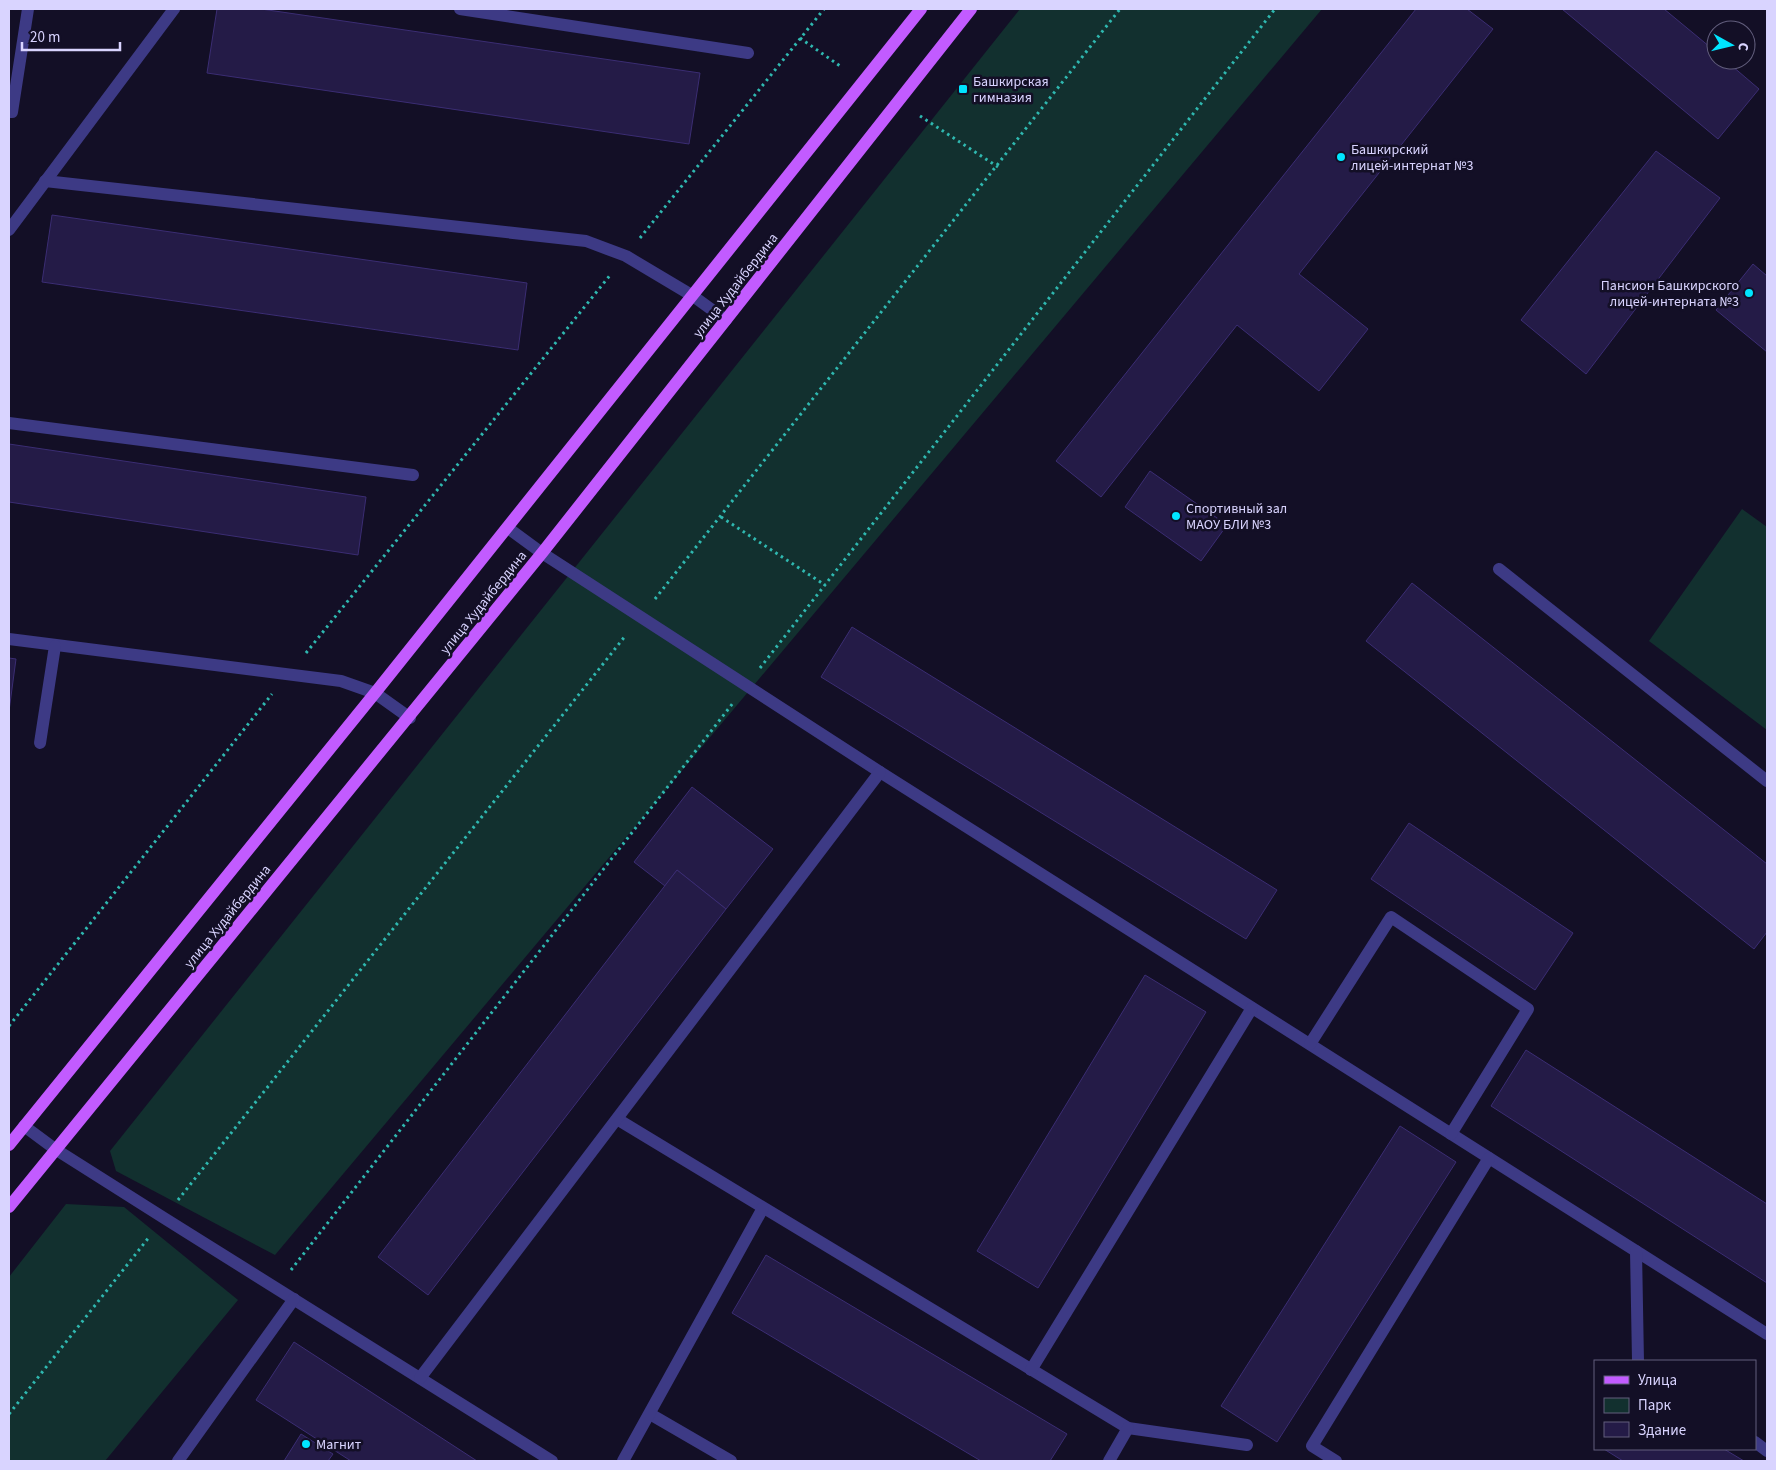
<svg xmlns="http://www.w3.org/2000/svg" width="1776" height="1470" font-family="'Source Sans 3',sans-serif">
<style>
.green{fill:#12302f}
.building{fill:#241b47;stroke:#3b2d73}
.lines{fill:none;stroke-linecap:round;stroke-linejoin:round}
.path{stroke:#2fb8b0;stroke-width:3;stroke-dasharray:2.5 4;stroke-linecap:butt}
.minor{stroke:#3d3a85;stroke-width:12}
.major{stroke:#c25bff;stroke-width:12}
.poi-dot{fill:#00e5ff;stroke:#130f26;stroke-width:2}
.labels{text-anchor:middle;stroke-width:5;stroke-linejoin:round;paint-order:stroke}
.poi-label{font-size:14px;fill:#d9d4ff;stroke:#130f26;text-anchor:start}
.street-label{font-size:14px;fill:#d9d4ff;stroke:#130f26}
</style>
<rect width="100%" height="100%" fill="#130f26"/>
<g class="green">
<path d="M1020 9H1322L275 1255 116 1171 110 1151Z"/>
<path d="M1742 509 1767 527V730L1649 641Z"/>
<path d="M66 1204 124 1207 238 1300 105 1461H9V1277Z"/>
</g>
<g class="building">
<path d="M217 9H261L700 73 689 144 207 73Z"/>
<path d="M1416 9H1467L1493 29 1299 274 1368 329 1319 391 1237 325 1101 497 1056 461Z"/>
<path d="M1562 9H1664L1716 52V60H1725L1759 89 1718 139Z"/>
<path d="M1656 151 1720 198 1586 374 1521 320Z"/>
<path d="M52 215 527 283 518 350 42 282Z"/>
<path d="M1753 264 1767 276V352L1716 310Z"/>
<path d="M9 444 366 497 358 555 9 502Z"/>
<path d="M1150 471 1227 525 1201 561 1125 507Z"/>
<path d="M1412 583 1767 864V932L1754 949 1366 641Z"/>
<path d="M852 627 1277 890 1246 939 821 677Z"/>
<path d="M9 658 16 659 9 711Z"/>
<path d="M692 787 773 849 726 909 677 870 665 886 634 862Z"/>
<path d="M1409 823 1573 933 1535 990 1371 879Z"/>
<path d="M677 870 726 909 428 1295 378 1257Z"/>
<path d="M1145 975 1206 1012 1038 1288 977 1251Z"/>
<path d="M1526 1050 1767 1204V1283L1491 1106Z"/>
<path d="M1400 1126 1456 1162 1277 1442 1221 1406Z"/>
<path d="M766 1255 1067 1434 1050 1461H981L732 1313Z"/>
<path d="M294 1342 477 1461H351L256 1400Z"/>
<path d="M301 1434 333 1454 328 1461H284Z"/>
<path d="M1604 1449H1724L1744 1461H1623Z"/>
</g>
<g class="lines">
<g class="path">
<path d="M800 38 840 66"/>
<path d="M920 116 998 167"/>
<path d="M640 238 824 9"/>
<path d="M721 517 825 585"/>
<path d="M655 599 1120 9"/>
<path d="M306 653 611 274"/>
<path d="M760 668 1275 9"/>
<path d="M9 1026 272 694"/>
<path d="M178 1200 626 635"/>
<path d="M291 1270 733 703"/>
<path d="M9 1414 150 1236"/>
</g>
<g class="minor">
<path d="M460 9 748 53"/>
<path d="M9 112H12L28 9"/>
<path d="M45 181 586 241 626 256 693 296 726 320"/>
<path d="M9 230 174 9"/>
<path d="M9 423 413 475"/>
<path d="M508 528 542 553 880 772 1767 1334"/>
<path d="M1499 569 1767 781"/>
<path d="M9 639 341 681 375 693 410 718"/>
<path d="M40 743 55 646"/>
<path d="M1310 1044 1391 917 1528 1009 1451 1134"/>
<path d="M617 1119 1128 1428 1247 1445"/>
<path d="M24 1126 55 1149 164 1218 552 1461"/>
<path d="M1636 1251 1638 1361"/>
<path d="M1031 1370 1252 1008"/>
<path d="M420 1378 880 772"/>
<path d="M650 1414 731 1461"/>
<path d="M1755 1442 1767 1451"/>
<path d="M178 1461 294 1299"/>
<path d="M623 1461 763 1208"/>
<path d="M1109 1461 1128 1428"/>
<path d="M1336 1461 1312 1446 1489 1158"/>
</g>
<g class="major">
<path d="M9 1145 375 693 921 9"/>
<path d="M9 1207 542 553 971 9"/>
</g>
</g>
<g class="poi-dot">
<rect x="958" y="84" width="10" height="10" rx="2.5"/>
<circle cx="1341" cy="157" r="5"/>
<circle cx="1749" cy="293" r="5"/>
<circle cx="1176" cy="516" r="5"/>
<circle cx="306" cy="1444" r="5"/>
</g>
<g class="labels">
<g class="poi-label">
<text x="973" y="86">Башкирская<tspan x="973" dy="16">гимназия</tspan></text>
<text x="1351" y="154">Башкирский<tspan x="1351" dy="16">лицей-интернат №3</tspan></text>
<text x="1739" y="290" text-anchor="end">Пансион Башкирского<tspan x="1739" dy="16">лицей-интерната №3</tspan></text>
<text x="1186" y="513">Спортивный зал<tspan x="1186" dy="16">МАОУ БЛИ №3</tspan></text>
<text x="316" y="1449">Магнит</text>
</g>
<g class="street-label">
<text transform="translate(735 285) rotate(-52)" y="5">улица Худайбердина</text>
<text transform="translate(483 602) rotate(-51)" y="5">улица Худайбердина</text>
<text transform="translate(227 916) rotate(-51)" y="5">улица Худайбердина</text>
</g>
</g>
<rect width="1776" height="1470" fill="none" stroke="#d9d4ff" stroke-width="20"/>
<rect x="1594" y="1360" width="162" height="90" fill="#130f26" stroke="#625e7d"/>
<rect x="1604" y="1376" width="25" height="8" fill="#c25bff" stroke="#625e7d"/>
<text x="1638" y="1385" font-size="15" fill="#d9d4ff">Улица</text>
<rect x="1604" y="1398" width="25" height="15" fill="#12302f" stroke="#625e7d"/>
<text x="1638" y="1410" font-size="15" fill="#d9d4ff">Парк</text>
<rect x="1604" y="1422" width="25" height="15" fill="#241b47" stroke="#625e7d"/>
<text x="1638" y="1435" font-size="15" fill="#d9d4ff">Здание</text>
<g transform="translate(1731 45) rotate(98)"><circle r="24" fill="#130f26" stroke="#625e7d"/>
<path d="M0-4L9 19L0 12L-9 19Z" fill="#00e5ff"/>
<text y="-8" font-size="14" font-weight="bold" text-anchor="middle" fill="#d9d4ff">С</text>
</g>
<path d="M22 42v8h98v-8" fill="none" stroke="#d9d4ff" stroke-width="2.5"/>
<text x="30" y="42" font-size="15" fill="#d9d4ff" stroke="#130f26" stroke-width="4" paint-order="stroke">20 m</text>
</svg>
